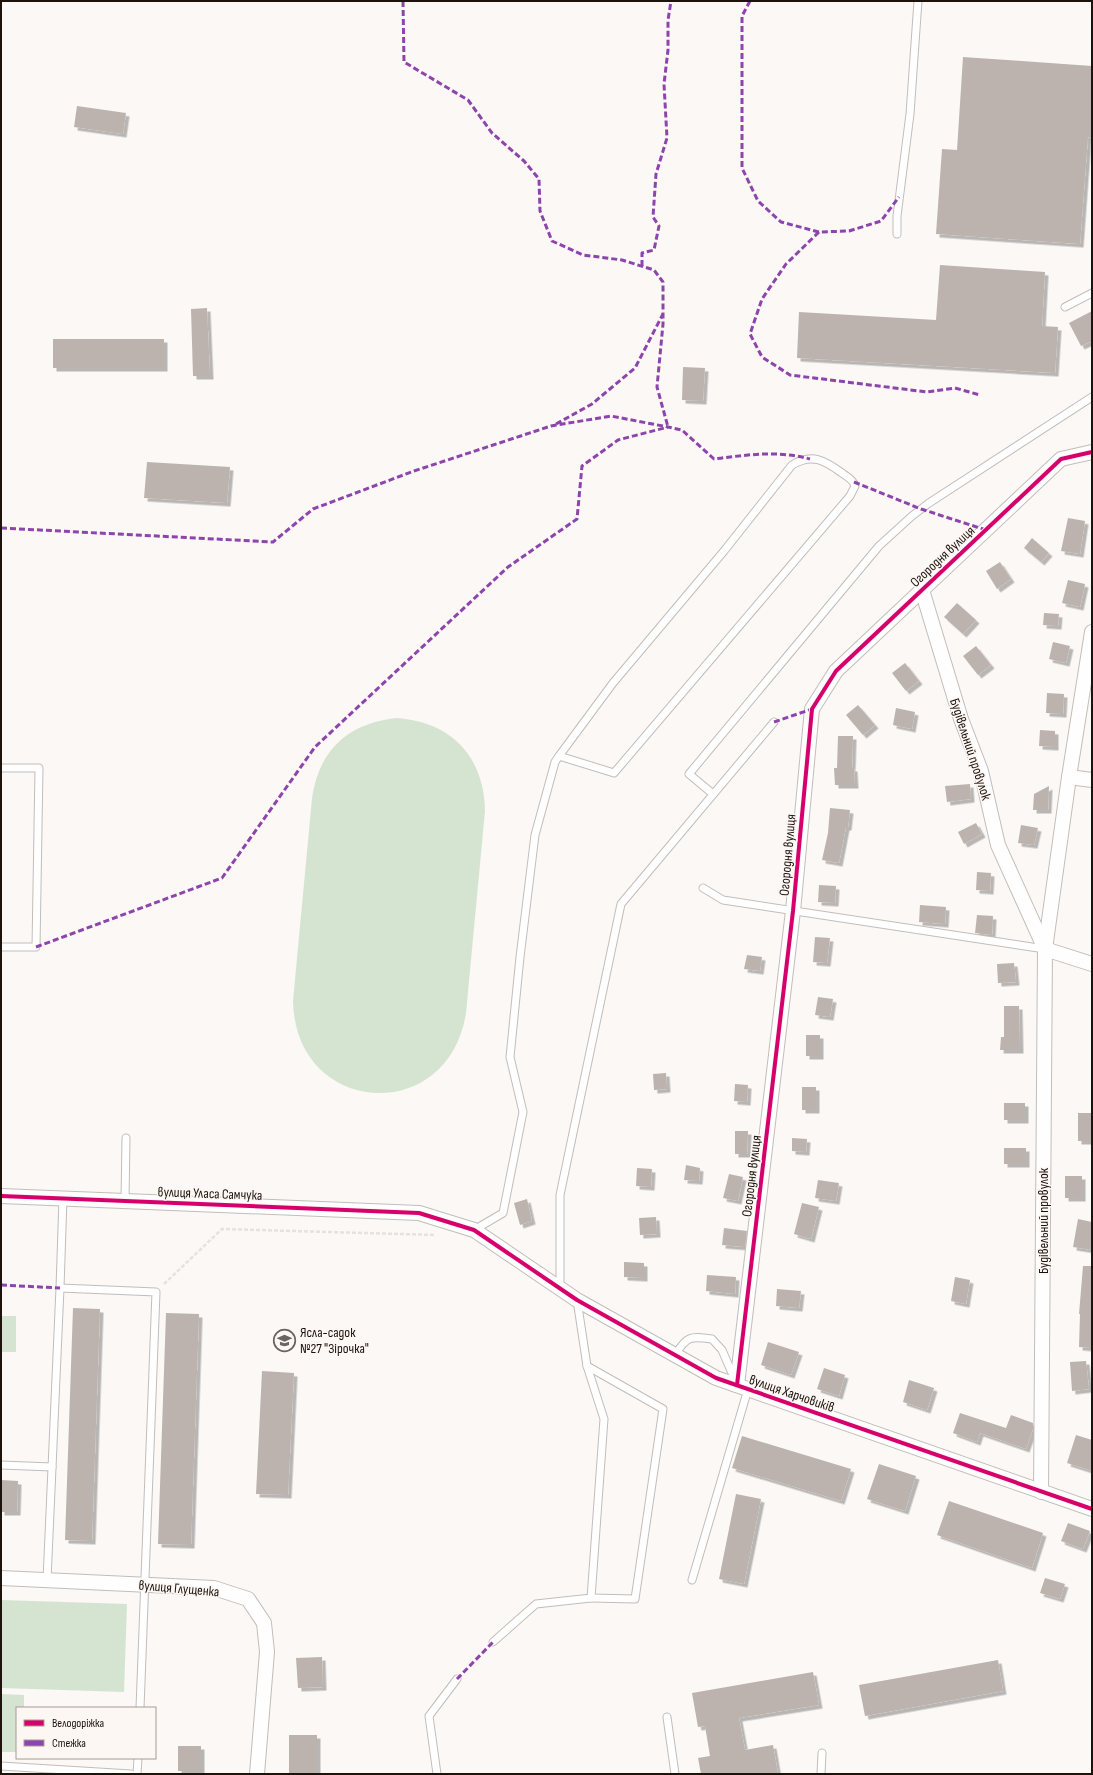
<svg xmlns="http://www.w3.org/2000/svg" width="1093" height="1775" font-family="'Sofia Sans Condensed',sans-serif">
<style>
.green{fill:#d5e4d0}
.building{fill:#bcb3ae;filter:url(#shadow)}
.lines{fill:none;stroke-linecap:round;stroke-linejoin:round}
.service-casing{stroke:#c3bdb9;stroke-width:9}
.minor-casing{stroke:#c3bdb9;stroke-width:16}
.path{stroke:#e4e3e2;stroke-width:2.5;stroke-dasharray:4 2;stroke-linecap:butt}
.service{stroke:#fefefe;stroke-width:7}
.minor{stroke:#fefefe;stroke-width:14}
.quiet{stroke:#8e44ad;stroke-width:3;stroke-dasharray:6 3;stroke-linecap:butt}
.cycleway-casing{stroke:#fdf7f4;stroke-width:6}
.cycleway{stroke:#d6006c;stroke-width:4}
.labels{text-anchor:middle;stroke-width:3;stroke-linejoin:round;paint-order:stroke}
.street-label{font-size:14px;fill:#1c130d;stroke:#fdf7f4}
.poi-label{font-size:14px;fill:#1c130d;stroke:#fdf7f4;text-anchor:start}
</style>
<defs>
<filter id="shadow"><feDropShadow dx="3.5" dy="3.5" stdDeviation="0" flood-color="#0004"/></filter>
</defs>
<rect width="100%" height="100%" fill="#fbf8f6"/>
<g class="green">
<path d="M397 718C451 722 484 756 485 811L466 1013C448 1127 295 1116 293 1001L312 798C319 750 348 723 397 718Z"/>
<rect x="1" y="1316" width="15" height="36"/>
<path d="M1 1600 127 1604 124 1692 1 1688Z"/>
<path d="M1 1694 24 1695V1708H17V1752H1Z"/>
</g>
<g class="building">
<path d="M963 57 1092 66V138L1088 137 1080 244 936 234 942 149 957 150Z"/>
<path d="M77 106 126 113 123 134 74 127Z"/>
<path d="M940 265 1045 272 1042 326 1058 327 1055 373 797 358 799 312 936 320Z"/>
<path d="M207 308 210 376H193L191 309Z"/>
<path d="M1092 311V341L1081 346 1069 323Z"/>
<rect x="53" y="339" width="111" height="29"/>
<path d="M683 367 705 368 703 401 682 400Z"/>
<path d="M147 462 230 467 227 503 144 498Z"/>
<path d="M1068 518 1085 521 1080 554 1061 551Z"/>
<path d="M1032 538 1049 553 1041 562 1024 548Z"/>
<path d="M1000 562 1011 579 997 589 986 571Z"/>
<path d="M1068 580 1085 584 1080 607 1062 603Z"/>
<path d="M957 603 976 620 963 634 944 617Z"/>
<path d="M1044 613 1059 614 1058 626 1043 625Z"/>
<path d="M1053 642 1070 646 1066 663 1049 659Z"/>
<path d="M976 646 991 665 978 675 963 656Z"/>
<path d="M905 663 919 681 906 691 892 673Z"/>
<path d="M1047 693 1064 694 1063 714 1046 713Z"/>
<path d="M858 705 875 725 863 735 846 715Z"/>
<path d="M896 708 915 712 912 729 893 725Z"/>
<path d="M1040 730 1055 731V747L1039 746Z"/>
<path d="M838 736H853L852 768H854L855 785H835L834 768H837Z"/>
<path d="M970 784 971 799 947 802 945 786Z"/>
<path d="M1049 786 1048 810H1033L1034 794Z"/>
<path d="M830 808 850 810 848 827H846L839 863 822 860 828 833Z"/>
<path d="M976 823 982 834 964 844 958 832Z"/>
<path d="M1021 825 1038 828 1034 845 1018 843Z"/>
<path d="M977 872 991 873 990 891 976 890Z"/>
<path d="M819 885 836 886 835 903 818 902Z"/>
<path d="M920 905 946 907 945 924 919 922Z"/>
<path d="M977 915 993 916 992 935 975 933Z"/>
<path d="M815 937 830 938 827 963 813 962Z"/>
<path d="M747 955 762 957 760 971 744 969Z"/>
<path d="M1014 963 1016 982 998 983 997 964Z"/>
<path d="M818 997 833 999 830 1017 815 1015Z"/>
<path d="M1004 1006H1019L1020 1050H1000L1001 1037H1004Z"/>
<rect x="806" y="1035" width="14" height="21"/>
<path d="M666 1073 667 1089 654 1090 653 1074Z"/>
<path d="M735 1084 748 1085 747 1102 734 1101Z"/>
<rect x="802" y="1087" width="14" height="23"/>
<rect x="1004" y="1103" width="21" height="17"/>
<rect x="1078" y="1113" width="14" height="28"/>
<path d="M735 1131H748L747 1154H735Z"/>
<path d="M792 1138 807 1139 806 1152 792 1151Z"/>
<rect x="1004" y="1148" width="22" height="16"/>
<path d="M686 1165 700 1168 699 1181 684 1180Z"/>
<path d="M637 1168 652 1169 651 1187 636 1186Z"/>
<path d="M729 1174 743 1177 738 1201 723 1198Z"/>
<rect x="1065" y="1176" width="17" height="22"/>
<path d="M818 1180 839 1183 836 1201 815 1198Z"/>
<path d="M527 1199 532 1221 520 1225 514 1203Z"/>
<path d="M802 1203 819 1207 811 1239 794 1234Z"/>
<path d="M656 1217 657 1234 640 1235 639 1218Z"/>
<path d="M1078 1219 1092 1222V1250L1073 1247Z"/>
<path d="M724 1228 747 1231 745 1247 722 1245Z"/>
<path d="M624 1262 644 1263V1278L624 1277Z"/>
<path d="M1083 1266H1092V1348L1079 1347 1080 1314H1079Z"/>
<path d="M707 1275 736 1277 735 1294 706 1291Z"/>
<path d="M955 1277 970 1280 966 1304 951 1301Z"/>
<path d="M777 1289 801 1291 799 1308 776 1306Z"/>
<path d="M73 1308 100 1309 92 1541 65 1540Z"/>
<path d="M166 1313 199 1314 191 1545 158 1544Z"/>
<path d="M768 1342 799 1352 791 1375 761 1365Z"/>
<path d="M1086 1361 1089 1389 1072 1391 1070 1362Z"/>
<path d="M824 1368 845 1375 839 1396 817 1389Z"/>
<path d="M262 1371 294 1373 288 1495 256 1494Z"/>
<path d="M909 1380 934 1388 927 1410 903 1402Z"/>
<path d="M960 1413 1006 1428 1011 1415 1033 1423V1429L1026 1449 980 1433 977 1442 953 1433Z"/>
<path d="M1076 1435 1092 1440V1471L1067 1463Z"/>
<path d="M742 1436 851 1469 841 1501 732 1468Z"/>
<path d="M879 1464 916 1476 905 1511 867 1499Z"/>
<path d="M1 1480 18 1481 17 1512H1Z"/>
<path d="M736 1494 761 1499 744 1584 719 1579Z"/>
<path d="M949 1501 1043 1533 1032 1568 937 1535Z"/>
<path d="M1068 1523 1090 1531 1083 1549 1061 1541Z"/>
<path d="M1045 1578 1065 1584 1060 1599 1040 1593Z"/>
<path d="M322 1657 323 1687 298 1688 296 1658Z"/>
<path d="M998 1660 1003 1691 865 1716 859 1685Z"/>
<path d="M813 1672 819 1705 739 1718 745 1750 773 1745 778 1774H701L698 1758 710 1756 705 1726 698 1727 692 1693Z"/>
<rect x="289" y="1735" width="28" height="39"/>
<rect x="178" y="1746" width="23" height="25"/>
</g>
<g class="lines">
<defs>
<g id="service">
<path d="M897 234V216L910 114 918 1"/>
<path d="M1065 307 1092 293"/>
<path d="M1 768H39L36 947H1"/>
<path d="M713 794 689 774 879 546 912 516 929 503 1092 397"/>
<path d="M703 888 723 900 1045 949"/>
<path d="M63 1198 60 1288 156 1292 140 1708"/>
<path d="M125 1201 126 1138"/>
<path d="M474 1230 503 1213 523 1112 510 1057 520 957 535 835 555 762 559 756 613 683 724 551 792 465C812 453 824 460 842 473 847 477 853 479 855 486L850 496 614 773 559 756"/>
<path d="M560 1288V1195L621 904 774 722"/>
<path d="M675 1355C687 1336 690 1336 712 1339L722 1350 735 1380"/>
<path d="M587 1366 663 1409 635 1599 591 1598"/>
<path d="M1 1465 52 1467"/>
<path d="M47 1580 60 1288"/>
<path d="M692 1580 748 1389"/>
<path d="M493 1642 536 1604 591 1598 604 1419 587 1366 577 1300"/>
<path d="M667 1717 675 1774"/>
<path d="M1 1766 131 1774"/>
<path d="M137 1774 138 1758"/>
<path d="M437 1774 429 1716 457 1679"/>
<path d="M821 1774 822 1753"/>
</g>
<g id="minor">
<path d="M922 590 961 719 981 771 998 845 1045 949 1092 964"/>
<path d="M1069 777 1092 780"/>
<path d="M1 1196 419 1213 474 1230 577 1300 716 1378 1092 1509"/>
<path d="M737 1385 793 911 812 709 836 671 1061 459 1092 452"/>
<path d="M1041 1492 1045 949 1069 777 1092 632"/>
<path d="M1 1578 214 1588 248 1599 264 1623 267 1652 257 1774"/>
</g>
</defs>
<use href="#service" class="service-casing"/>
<use href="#minor" class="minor-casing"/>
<path class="path" d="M164 1284 222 1229 436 1235"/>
<use href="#service" class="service"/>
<use href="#minor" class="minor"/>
<g class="quiet">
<path d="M403 1 404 62 468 100 492 133 524 161 539 179 540 211 552 241 583 255 622 260 654 270 663 282V324L657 387 668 427"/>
<path d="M750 1 742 16V168L758 201 781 222 819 232 849 231 881 221 899 197"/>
<path d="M819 232 786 264 762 299 750 334 762 357 790 375 927 392 955 388 980 395"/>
<path d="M642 266V253L654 250 659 226 653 217 656 174 667 138 664 84 668 50V20L671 1"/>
<path d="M556 424 592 404 635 368 663 314"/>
<path d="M854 482 921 509 986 530"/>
<path d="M1 528 273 542 313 509 414 471 551 426 611 416 668 427 682 430 714 459C746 455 778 450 810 459"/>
<path d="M774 722 812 709"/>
<path d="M36 947 222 878 315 747 508 567 577 519 582 466 618 440 668 427"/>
<path d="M1 1285 60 1288"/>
<path d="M457 1679 493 1642"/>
</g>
<defs>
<g id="cycleway">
<path d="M1 1196 419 1213 474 1230 577 1300 716 1378 1092 1509"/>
<path d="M737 1385 793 911 812 709 836 671 1061 459 1092 452"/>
</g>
</defs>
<use href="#cycleway" class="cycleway-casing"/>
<use href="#cycleway" class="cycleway"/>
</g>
<defs>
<symbol id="school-ring" viewBox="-11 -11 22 22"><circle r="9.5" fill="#fdf7f4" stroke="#6a635f" stroke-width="1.5"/><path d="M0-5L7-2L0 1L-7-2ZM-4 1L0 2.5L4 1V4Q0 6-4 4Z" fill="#6a635f"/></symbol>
</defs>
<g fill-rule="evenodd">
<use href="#school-ring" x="272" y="1328" width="25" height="25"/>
</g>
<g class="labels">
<g class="street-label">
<text transform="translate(942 556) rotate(-43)" y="5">Огородня вулиця</text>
<text transform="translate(971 749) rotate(72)" y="5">Будівельний провулок</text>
<text transform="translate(787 855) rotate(-85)" y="5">Огородня вулиця</text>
<text transform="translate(751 1176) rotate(-83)" y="5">Огородня вулиця</text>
<text transform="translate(210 1193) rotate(2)" y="5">вулиця Уласа Самчука</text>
<text transform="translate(1043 1221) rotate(-90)" y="5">Будівельний провулок</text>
<text transform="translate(792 1393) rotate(19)" y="5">вулиця Харчовиків</text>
<text transform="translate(179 1588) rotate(5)" y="5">вулиця Глущенка</text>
</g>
<g class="poi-label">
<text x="300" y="1337">Ясла-садок<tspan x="300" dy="16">№27 "Зірочка"</tspan></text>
</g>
</g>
<rect width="1093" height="1775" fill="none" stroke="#1c130d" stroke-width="4"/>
<rect x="16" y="1707" width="140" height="52" fill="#fdf7f4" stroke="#a39c98"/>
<rect x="24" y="1720" width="20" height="6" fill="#d6006c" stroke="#a39c98"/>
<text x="52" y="1727" font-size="12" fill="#1c130d">Велодоріжка</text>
<rect x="24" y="1740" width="20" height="6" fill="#8e44ad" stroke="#a39c98"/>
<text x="52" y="1747" font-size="12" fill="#1c130d">Стежка</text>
</svg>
